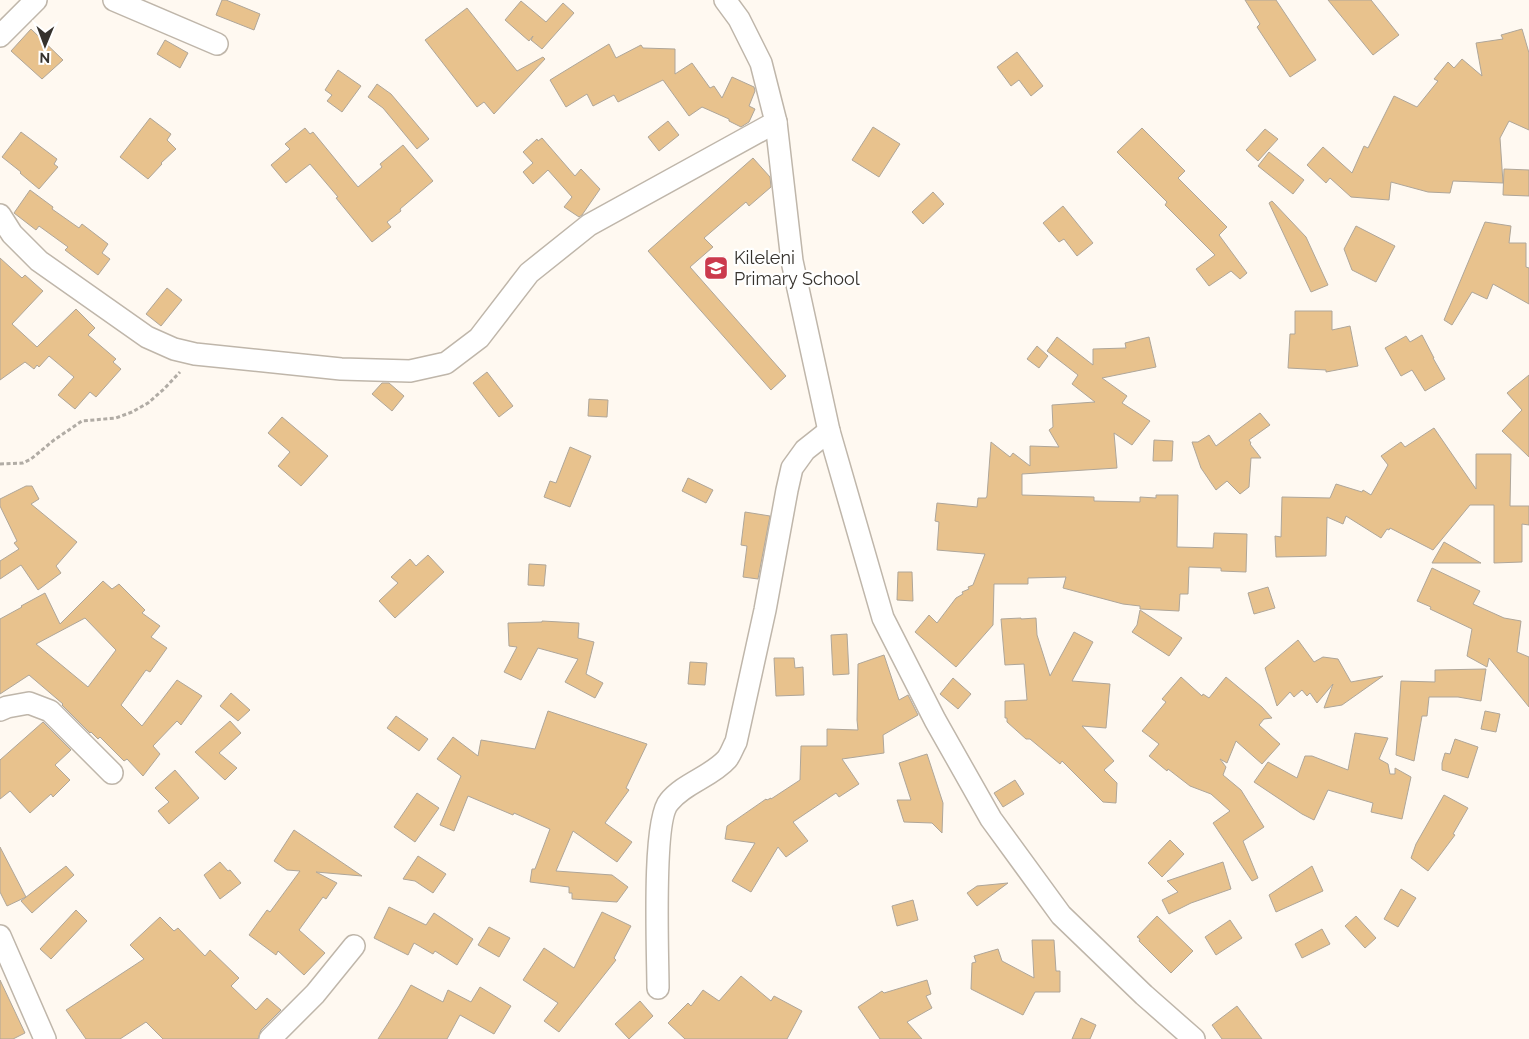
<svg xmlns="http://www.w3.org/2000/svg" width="1529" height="1039" font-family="Raleway,sans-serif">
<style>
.building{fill:#e8c28d;stroke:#afa699;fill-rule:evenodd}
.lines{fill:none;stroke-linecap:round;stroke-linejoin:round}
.minor-casing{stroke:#bfb6aa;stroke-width:24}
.path{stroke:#b1aca5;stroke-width:3;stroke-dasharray:4 2.5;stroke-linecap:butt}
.minor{stroke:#fff;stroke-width:21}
.labels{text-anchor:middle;stroke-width:4.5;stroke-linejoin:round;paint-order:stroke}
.poi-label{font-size:18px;fill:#36322d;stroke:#fff;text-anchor:start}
</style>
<rect width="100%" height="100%" fill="#fff9f1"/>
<g class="building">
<path d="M222 0H226L260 14 254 30 216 15Z"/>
<path d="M1245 0H1276L1316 60 1290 77 1257 27 1260 24Z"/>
<path d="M1328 0H1371L1399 35 1373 55Z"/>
<path d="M521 1 546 22 563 3 574 13 542 49 531 40 533 36 529 41 505 20Z"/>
<path d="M467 8 517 71 543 57 545 59 494 114 484 102 477 107 425 40Z"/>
<path d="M31 29 63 60 42 79 11 51Z"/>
<path d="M1522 29 1529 53V130L1509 121 1500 138 1503 183 1453 181 1450 193 1428 192 1391 182 1389 200 1351 197 1330 178 1326 183 1307 165 1323 147 1352 173 1364 146 1368 148 1394 96 1417 107 1438 81 1434 79 1448 62 1454 68 1462 59 1482 76 1476 43 1503 39 1501 35Z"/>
<path d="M165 40 188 53 180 68 157 54Z"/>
<path d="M609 44 616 58 641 45 643 48 675 49V74L692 63 710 88 714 86 722 98 732 77 754 87 755 91 749 106 755 109 749 122 741 127 729 121V119L702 107 689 116 663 80 618 102 614 95 593 106 587 94 566 107 550 80Z"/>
<path d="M1017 52 1043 86 1031 96 1019 80 1011 86 997 67Z"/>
<path d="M338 70 361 86 342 112 327 101 332 95 325 90Z"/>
<path d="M377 84 391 94 429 139 417 149 383 108 368 97Z"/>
<path d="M150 118 171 134 167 140 176 149 161 163 162 164 148 179 120 157Z"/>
<path d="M668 121 679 135 659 151 648 137Z"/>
<path d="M873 127 900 144 879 177 852 160Z"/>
<path d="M305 128 310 134 313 132 358 187 382 167 380 164 403 145 433 181 400 209 401 211 387 222 391 227 372 242 336 198 338 197 310 164 286 183 271 165 290 149 285 144Z"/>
<path d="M1142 128 1185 171 1178 178 1227 227 1219 235 1247 273 1240 279 1231 271 1209 286 1196 269 1215 255 1165 205 1167 202 1117 152Z"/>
<path d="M1265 129 1278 139 1258 161 1246 150Z"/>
<path d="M21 132 57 159 54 164 58 167 39 189 20 173 21 172 2 157Z"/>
<path d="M542 138 575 176 581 169 600 189 582 215 579 217 564 207 572 197 548 170 533 184 523 172 533 163 523 152 537 139 538 141Z"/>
<path d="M1269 152 1304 180 1293 194 1258 166Z"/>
<path d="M753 158 770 177 771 187 749 206 746 202 704 238 713 247 690 267 786 376 771 390 648 251Z"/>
<path d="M1504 169 1529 170V196L1503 195Z"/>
<path d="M30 190 53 207 52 209 79 228 82 224 108 244 102 253 110 259 98 275 65 250 68 247 39 226 36 230 14 213Z"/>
<path d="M933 192 944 204 923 224 912 212Z"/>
<path d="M1272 201 1306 237 1328 285 1311 292 1269 203Z"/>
<path d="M1063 206 1093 243 1077 256 1064 239 1059 242 1043 223Z"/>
<path d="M1485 222 1511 226 1509 243H1526V267L1529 268V304L1493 284 1487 299 1472 292 1452 325 1444 320Z"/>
<path d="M1356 226 1395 246 1376 282 1352 270 1344 249Z"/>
<path d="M0 258 22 278 25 275 43 291 12 324 37 347 76 309 95 328 88 335 116 359 113 362 121 369 96 397 90 392 75 409 58 395 74 377 49 356 39 367 37 365 34 369 25 362 0 380Z"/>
<path d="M167 288 182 300 161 326 146 314Z"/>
<path d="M1295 311H1332V330L1350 326 1358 366 1326 372V370L1288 368 1290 334H1295Z"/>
<path d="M1422 335 1434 358H1433L1445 379 1425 391 1412 370 1401 376 1385 348 1406 336 1410 342Z"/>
<path d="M1057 337 1093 365V349L1126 348 1125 343 1149 337 1156 367 1102 378 1127 396 1122 403 1150 421 1132 445 1114 433 1117 468 1022 474V495L1094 497V501L1140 502V497L1156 498V495H1178L1177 547 1213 548 1214 533 1247 534 1246 572 1221 571V568L1189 567 1188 594H1180L1179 611 1140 609V606L1123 604 1063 588 1066 577 1028 578V584H994L993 625 956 667 915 632 929 615 937 623 956 598 963 594 962 592 969 589 968 587 973 585 985 554 937 550 939 522 935 521 937 503 977 507 978 498H986L987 496 991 442 1010 457 1013 453 1030 466V446L1059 447 1049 430 1053 427 1052 405 1095 402 1072 384 1078 375 1047 351Z"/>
<path d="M1037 346 1048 356 1039 368 1027 359Z"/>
<path d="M487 372 513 406 499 417 473 383Z"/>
<path d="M1529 375V457L1502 431 1522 410 1507 393Z"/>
<path d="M382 383H389L404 396 392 411 372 394Z"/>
<path d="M589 399 608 400 607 417 588 416Z"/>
<path d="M1260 413 1270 425 1249 440 1251 443 1250 444 1261 458H1251L1249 487 1240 494 1227 481 1216 490 1201 468 1192 442H1198L1209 435 1216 446Z"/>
<path d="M282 417 328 456 301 486 278 466 290 452 268 433Z"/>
<path d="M1434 428 1476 489V454H1511L1510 506H1529V525L1522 524V562L1494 563V505H1470L1433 550 1390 528 1389 530 1387 529 1381 538 1346 516 1343 524 1327 517 1326 556 1276 557 1275 536 1281 537 1282 497 1330 498 1336 484 1362 492 1363 490 1371 495 1388 465 1381 456 1401 442 1405 447Z"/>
<path d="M1154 440 1173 441 1172 461H1153Z"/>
<path d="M570 447 591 456 570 507 544 497 550 481 556 483Z"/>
<path d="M688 478 713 490 706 503 682 491Z"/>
<path d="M26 486H32L39 499 31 504 77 542 56 566 61 573 38 590 21 565 0 579V561L19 549 14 543 17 541 0 506V499Z"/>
<path d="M745 512 770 516 758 579 743 577 747 546 741 545Z"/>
<path d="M1444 542 1481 563H1432Z"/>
<path d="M428 555 444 572 395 618 379 601 398 583 391 577 410 559 416 566Z"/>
<path d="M529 564 546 565 544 586 528 585Z"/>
<path d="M1432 568 1480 591 1473 604 1504 618 1521 621 1517 652 1529 657V707L1489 658 1487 667 1467 656 1472 629 1430 609 1431 607 1417 601Z"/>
<path d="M898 572H912L913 601 897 600Z"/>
<path d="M103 581 112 589 119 584 145 610 142 613 160 626 151 637 167 648 150 672 146 670 121 705 142 726 177 680 202 696 181 725 177 721 153 746 160 754 143 776 127 759 124 761 100 737 98 739 91 732 90 733 62 705 63 704 29 675 0 694V619L22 607 21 606 45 593 60 624ZM85 618 116 650 88 687 36 644Z"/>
<path d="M1268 587 1275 608 1254 614 1248 593Z"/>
<path d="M1140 610 1182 638 1169 656 1132 632 1137 625Z"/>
<path d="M1021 618V619L1036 618 1037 635 1050 676 1074 632 1093 642 1072 681 1110 684 1106 728 1082 726 1114 761 1104 770 1117 783 1116 803 1103 802 1062 761 1060 764 1030 739H1026L1007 722V718H1005V701L1027 700 1024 664 1005 665 1001 619Z"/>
<path d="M542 621 579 623 578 638 594 642 586 674 603 683 595 698 565 682 578 659 538 648 521 680 504 672 517 647 509 646 508 623 542 622Z"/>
<path d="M847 634 849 674 833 675 831 635Z"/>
<path d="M1298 640 1314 662 1323 657 1338 659 1351 682 1383 676 1342 705 1324 708 1333 684 1317 703 1310 693 1307 696 1302 690 1294 697 1290 692 1277 706 1265 668Z"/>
<path d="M884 655 899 700 908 695 918 715 883 735 884 753 842 759 859 784 839 797 836 793 793 822 808 841 786 857 778 847 751 892 732 881 755 843 725 839 727 826 766 799 767 800 771 798V799L800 780 801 746H827V729L858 730 857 720 858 664Z"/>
<path d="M774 658H794L795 668 803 667 804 695 776 696Z"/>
<path d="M690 662 707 663 705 685 688 684Z"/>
<path d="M1486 669 1481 701 1458 697H1429L1427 716H1422L1414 761 1396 755 1401 681 1435 682V670Z"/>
<path d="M1181 677 1202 696 1203 694 1209 698 1226 677 1262 707 1272 718 1264 719 1259 725 1280 744 1262 764 1236 741 1227 763 1220 759 1226 767 1223 775 1241 790 1264 827 1243 841 1258 878 1252 881 1213 823 1230 811 1211 794 1190 786 1168 769 1167 771 1149 756 1159 744 1142 731 1166 702 1162 699Z"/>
<path d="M953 678 971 694 958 709 940 694Z"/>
<path d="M231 693 250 710 238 721 220 706Z"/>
<path d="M548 711 647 744 626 788 629 790 605 823 632 842 617 862 573 831 556 871 612 875 628 887 617 902 572 899V893H569V887L530 882 532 869H535L550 829 514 813 513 815 468 796 454 831 440 825 461 776 437 759 453 737 478 756 481 740 535 749Z"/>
<path d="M1485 711 1500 714 1496 732 1481 729Z"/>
<path d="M396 716 428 739 419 751 387 728Z"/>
<path d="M230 721 241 733 219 753 237 768 225 780 195 752Z"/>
<path d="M43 722 71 750 55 765 70 780 53 797 51 794 30 813 10 791 0 799V760Z"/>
<path d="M1355 733 1388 738 1379 759 1388 764 1390 774H1395V768L1411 777 1402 819 1371 812 1373 803 1328 790 1314 820 1302 814 1254 782 1268 762 1297 778 1305 756H1312L1348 770Z"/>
<path d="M1455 739 1478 747 1468 778 1442 770V763L1445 753 1450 754Z"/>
<path d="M927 754 943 803 942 833 932 823 904 822 897 800H911L899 763Z"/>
<path d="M175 770 199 798 169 824 158 811 169 802 155 788Z"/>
<path d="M1015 780 1024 794 1003 807 994 793Z"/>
<path d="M417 793 439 808 415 842 394 827Z"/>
<path d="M1444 795 1468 808 1453 834 1455 835 1428 871 1411 858 1416 844Z"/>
<path d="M294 830 362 876 316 872 337 883 326 899 323 897 299 930 325 953 304 975 278 951 276 955 249 935 267 910 270 912 300 871 287 870 274 861Z"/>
<path d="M1170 840 1184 854 1162 877 1148 863Z"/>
<path d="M0 847 26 897 7 906 0 892Z"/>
<path d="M418 856 446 874 433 893 415 881 403 879Z"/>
<path d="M220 862 228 871 230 870 241 883 220 899 204 875Z"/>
<path d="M1223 862 1231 889 1191 903 1169 914 1162 900 1178 892 1167 881Z"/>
<path d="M66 866 74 875 32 913 21 901Z"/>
<path d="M1312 866 1323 891 1276 912 1269 895Z"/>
<path d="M1008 883 977 906 967 893 977 886Z"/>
<path d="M1401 889 1416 898 1398 927 1384 919Z"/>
<path d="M913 900 918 920 897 926 892 906Z"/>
<path d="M389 907 426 925 434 913 473 939 457 965 435 951 433 954 414 943 408 955 374 938Z"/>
<path d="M76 910 87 921 51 959 40 949Z"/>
<path d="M602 912 631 926 614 958 616 960 559 1032 544 1021 558 1003 523 980 544 948 574 968Z"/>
<path d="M1157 916 1193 951 1171 973 1139 941 1140 939 1137 937Z"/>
<path d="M1356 916 1376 938 1365 948 1345 926Z"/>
<path d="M160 917 174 931 178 928 205 956 210 950 239 978 231 986 256 1010 267 998 281 1010 261 1030 258 1039H163L146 1022 120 1039H86L66 1010 144 959 130 945Z"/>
<path d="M1230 920 1242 938 1216 955 1205 937Z"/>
<path d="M489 927 510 938 499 957 478 945Z"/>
<path d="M1322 929 1330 944 1302 958 1295 944Z"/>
<path d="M1032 940H1054L1056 971H1060V992H1035L1023 1015 971 989 972 963 976 962 974 956 998 949 1002 961 1034 978Z"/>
<path d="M741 976 771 1001 774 996 802 1011 787 1039H685L668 1023 688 1003 691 1006 703 990 719 1001Z"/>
<path d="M0 980 25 1033 13 1039H0Z"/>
<path d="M927 980 931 994 926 996 932 1008 907 1022 922 1039H880L858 1007 882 991 884 993Z"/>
<path d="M411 985 443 1002 448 990 471 1002 480 987 511 1006 494 1034 460 1015 447 1039H378L399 1006Z"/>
<path d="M640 1001 653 1016 629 1039 615 1024Z"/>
<path d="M1237 1006 1262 1039H1222L1212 1025Z"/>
<path d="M1081 1018 1096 1025 1090 1039H1072Z"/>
</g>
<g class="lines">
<defs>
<g id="minor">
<path d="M114 0 217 44"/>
<path d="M725 0 739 19 761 63 776 122 792 261 829 431 883 618 935 720 991 819 1061 915 1144 995 1194 1039"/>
<path d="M0 36 36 0"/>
<path d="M0 215 12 234 39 261 147 337 174 349 195 354 341 369 410 371 446 363 479 338 529 273 589 225 776 122"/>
<path d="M0 710 7 707 29 703 50 711 112 773"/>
<path d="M0 936 45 1039"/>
<path d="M658 988C658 956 652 821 669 802 684 783 711 777 727 759 731 754 733 747 736 742L765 610 787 490 792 468 805 450 829 431"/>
<path d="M270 1039 315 994 354 946"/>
</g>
</defs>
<use href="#minor" class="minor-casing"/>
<path class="path" d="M0 464 23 463 31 459 54 440 82 421 116 418 132 412 148 403 164 389 180 372"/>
<use href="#minor" class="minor"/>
</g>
<defs>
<symbol id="school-square" viewBox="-11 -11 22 22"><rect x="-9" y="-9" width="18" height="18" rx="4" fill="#cb3a4d" stroke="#fff"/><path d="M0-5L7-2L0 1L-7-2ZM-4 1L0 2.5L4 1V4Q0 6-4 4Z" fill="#fff"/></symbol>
</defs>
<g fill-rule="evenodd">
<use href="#school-square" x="702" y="254" width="28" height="28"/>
</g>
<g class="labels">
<g class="poi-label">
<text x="734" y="264">Kileleni<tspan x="734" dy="21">Primary School</tspan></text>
</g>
</g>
<g transform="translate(45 45) rotate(181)" stroke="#ffffff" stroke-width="4" paint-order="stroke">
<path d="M0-4L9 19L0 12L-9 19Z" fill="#36322d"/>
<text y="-8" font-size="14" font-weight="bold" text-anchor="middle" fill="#36322d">N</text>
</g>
</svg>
